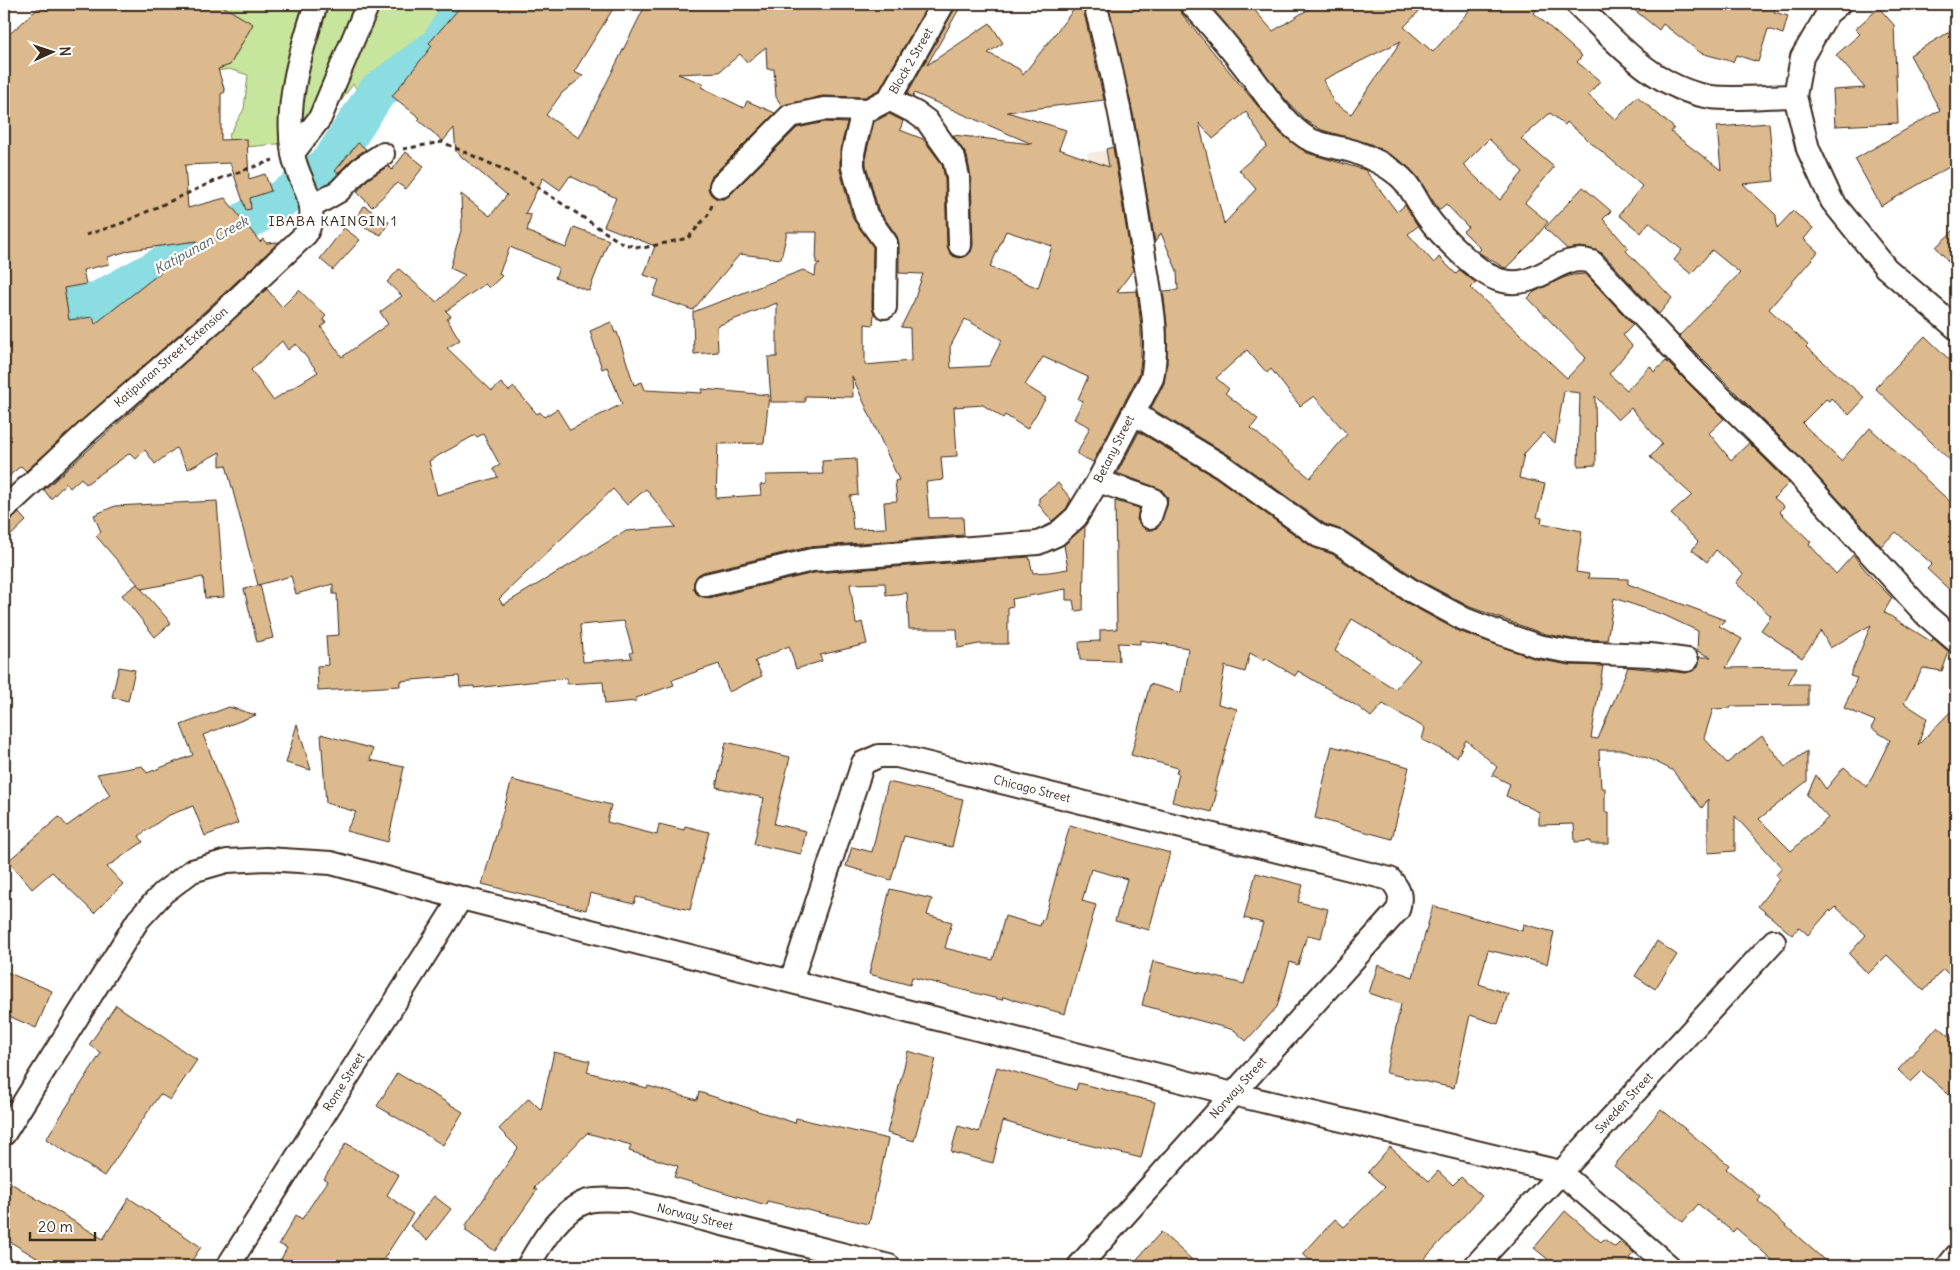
<svg xmlns="http://www.w3.org/2000/svg" width="1960" height="1270" font-family="Delius,sans-serif">
<style>
.built{fill:#f4eadd}
.green{fill:#c7e59c;stroke:#81885d}
.lines{fill:none;stroke-linecap:round;stroke-linejoin:round}
.river{stroke:#8bdde2;stroke-width:39}
.building{fill:#dcba8e;stroke:#3b2a1e;fill-rule:evenodd}
.minor-casing{stroke:#3b2a1e;stroke-width:26}
.path{stroke:#3b2a1e;stroke-width:3;stroke-dasharray:5 4;stroke-linecap:butt}
.minor{stroke:#fff;stroke-width:22}
.labels{text-anchor:middle;stroke-width:4.5;stroke-linejoin:round;paint-order:stroke}
.street-label{font-size:12px;fill:#3b2a1e;stroke:#fff}
.neighbourhood-label{font-size:14px;letter-spacing:1px;fill:#3b2a1e;stroke:#fff}
.water-label{font-size:14px;font-style:italic;fill:#536059;stroke:#fff}
</style>
<rect width="100%" height="100%" fill="#fff"/>
<filter id="ink" filterUnits="userSpaceOnUse"><feTurbulence type="fractalNoise" baseFrequency=".02" numOctaves="2"/><feDisplacementMap in="SourceGraphic" scale="10" xChannelSelector="R" yChannelSelector="G"/><feConvolveMatrix kernelMatrix="1 2 1 2 8 2 1 2 1" color-interpolation-filters="sRGB"/></filter>
<g filter="url(#ink)">
<path class="built" d="M1119 149 1125 182 1095 192 1087 153Z"/>
<g class="green">
<path d="M167 4H305L286 143 238 148 228 137 244 109 248 75 229 69 191 76 170 57Z"/>
<path d="M324 4H438L436 38 362 96 353 84 306 151 299 108Z"/>
</g>
<g class="lines">
<path class="river" d="M4 321 8 318 98 301 260 213 311 180 333 159 376 93 440 45 465 4"/>
</g>
<g class="building">
<path d="M43 4H219L253 24 230 65 218 69 225 92 221 94V140L247 139 249 179 265 174 271 191 250 198 251 209 246 210 230 163 185 165 188 208 225 198 260 242 263 239 266 243 279 242 206 310 26 471 21 466 4 480V39ZM197 241 163 270 165 269 95 324 93 317 69 320 64 288 86 284 83 270 109 264 108 257 131 250Z"/>
<path d="M463 4H616L574 72 583 76 562 93 546 115 579 138 646 4H928L880 89 865 97 822 96 782 106 776 97 774 69H767L766 47 747 62 740 54 719 72 678 74 704 84 701 87 744 108 747 101 775 113 711 177 708 189 711 195 717 199H724L730 195 797 128 825 122 847 123 840 150V170L853 219 873 247 872 307 874 314 873 325 865 324V365L911 361 910 328 901 327 914 301 923 274 899 273V243L897 236 878 209 866 165V154L874 122 889 114 903 121 900 130 923 139 942 164 945 179 947 246 953 256 960 258 966 256 971 252 973 245 971 177 967 156 953 135 1032 144 914 93 913 97 907 94 954 10 956 4H962L927 65 990 23 1003 43 988 53 1019 69 1023 75 1078 4H1082L1104 100 1007 112 1066 130 1059 149 1109 167 1106 149 1113 147 1133 270 1117 292 1137 291 1141 327V360L1139 374 1093 462 1077 454 1090 427 1074 419 1083 401 1078 399 1088 377 1043 357 1025 385 1046 398 1027 429 1005 415 1003 418 983 405 954 407 957 456 941 457 943 480 926 482 929 518 963 517 964 535 809 547 703 572 697 576 693 588 697 594 709 598 814 573 1029 557 1033 573 1049 572 1068 569 1064 545 1085 526 1083 610 1075 611 1073 600H1066V589L1012 599 1013 606 1008 607V644H979L958 648 957 629H909L907 593 886 595 885 583 850 584 856 624 862 622 867 644 820 655 822 661 796 669 789 646 755 661 762 676 729 692 719 664 672 680 674 685 636 698V701L605 704 603 682 567 684V678L474 688V686L460 687 459 676 400 681V686L318 691 317 666 328 665 326 636 339 635 337 594H333V584L296 594 291 576 258 585 226 465 220 466V452L188 469 176 448 155 464 145 450 136 459 130 453 86 484 81 478 70 488 66 483 51 499 44 490 267 289 282 307 299 290 326 316 323 319 326 323 321 327 342 357 388 324 380 312 402 296 387 282 399 269 437 302 465 275 450 268 462 227 461 194 490 216 507 195 456 152 454 128 443 141 418 120 420 118 392 96 432 46 429 43ZM570 176 616 198 604 226 655 246 644 275 659 280 653 296 693 310 740 254 781 259 787 232H817L816 263 820 264 816 266 815 276 803 270 693 312 694 354 718 352 717 326 777 303V357H768L771 402H805V396L853 397 852 376 899 480 895 481 897 501 884 502 886 528 853 529 850 496 858 495 856 459 822 461 823 474 766 475V484L760 485 761 495 716 498 718 444 764 443 769 395 702 389V393L645 390 642 382 634 385 617 332 615 333 611 322 590 331 602 369 607 367 622 404 570 430 557 409 544 417 540 412 537 414 514 387 509 391 501 383 492 391 447 348 460 340 447 319 451 316 446 311 485 284 489 288 502 276 499 273 510 247 559 268 555 278 589 291 609 240 574 227 566 248 527 231 531 215 525 214 543 178 560 190ZM1006 231 1052 246 1038 288 990 267ZM965 319 1002 340 989 366 951 368 950 347ZM282 341 288 350 296 344 318 372 273 400 251 370ZM483 434 500 465 493 469 498 477 437 495 429 461 475 435 477 437ZM613 489 627 505 646 489 676 527 626 531 503 605 499 599ZM624 621 633 652 630 653 632 658 583 662 580 625Z"/>
<path d="M1108 4H1178L1181 13 1281 134 1307 153 1365 170 1397 212 1405 205 1418 226 1408 234 1434 263 1439 257 1456 274 1460 270 1476 283 1471 288 1567 378 1586 358 1528 298 1534 292 1563 278 1572 275 1586 274 1633 325 1623 335 1632 346 1609 374 1627 390 1650 366 1654 372 1666 361 1724 419 1709 433 1731 460 1749 443 1789 483 1774 498 1784 506 1780 512 1811 542 1809 544 1836 574 1853 555 1873 579 1892 598 1884 612 1932 642 1933 638 1949 652 1942 671 1923 668 1904 703 1927 718 1918 745 1956 706V981L1943 969 1924 991 1887 955 1868 974 1849 954 1866 935 1836 907 1831 912 1830 910 1808 935 1799 927 1792 935 1758 906 1779 879 1776 875 1782 868 1735 816V851L1708 853V799L1702 808 1672 770 1650 759 1625 750H1599L1601 788H1605V812H1609V844H1591V841L1575 842 1574 824 1539 825V812L1506 796 1510 784 1492 775 1497 767 1466 740 1457 757 1422 740 1425 728 1383 704 1371 717 1357 706 1298 671 1295 676 1265 658 1264 661 1250 653 1245 672 1225 666 1218 704 1237 709 1214 791H1217L1212 812 1172 802 1179 774 1176 773 1178 768 1131 755 1150 684 1181 693 1188 648 1140 640V644L1118 643 1119 661 1080 660 1079 642 1100 641V630L1117 629 1115 501 1139 508 1137 520 1146 530H1153L1159 526 1167 506 1168 498 1161 489 1117 473 1139 432 1215 477 1312 547 1332 554 1405 602 1458 631 1536 659 1569 665 1603 666 1591 738 1598 739 1628 667 1686 673 1697 668 1699 657H1711L1697 651 1698 631 1664 615 1614 598 1607 640 1572 639 1541 633 1470 607 1419 580 1345 531 1325 524 1229 455 1151 408 1164 384 1167 363V325L1163 291 1178 290 1177 271 1161 233 1155 242 1134 118ZM1246 112 1267 146 1239 170 1256 189 1224 224 1199 123 1213 139ZM1247 350 1267 373 1271 369 1300 406 1314 396 1347 434 1310 478 1251 428 1258 419 1225 393 1229 389 1216 378ZM1564 391 1580 393 1578 466 1596 465 1595 396 1618 420 1631 408 1662 444 1650 457 1692 495 1671 514 1698 542 1692 550 1707 562 1716 550 1743 574 1736 583 1771 616 1761 630 1802 658 1821 631 1830 648 1871 625 1850 676 1857 678 1844 708 1875 721 1871 728 1890 740 1867 787 1844 767 1826 789 1816 775 1807 795 1828 818 1791 851 1759 819 1807 781V751L1785 767 1762 736 1727 763 1704 738 1713 709 1731 708V706L1808 705V684H1788L1797 667 1726 668 1742 639 1719 626 1725 620 1628 584V579L1588 578 1589 574 1576 572 1582 531 1541 523 1542 518 1537 517 1545 484 1519 478 1524 454 1543 433 1555 443ZM1352 619 1420 660 1395 689 1335 651Z"/>
<path d="M1209 4H1249L1273 31 1317 4H1426L1404 27 1433 52 1475 4H1542L1534 13 1582 56 1577 62 1600 81 1588 95 1616 120 1637 96 1674 128 1671 132 1721 170 1717 127 1769 123 1774 181 1743 184 1776 215 1777 228 1793 211 1813 228 1804 239 1818 252 1769 309 1808 345 1806 347 1865 398 1849 415 1831 398 1829 401 1826 399 1802 423 1841 461 1870 428 1956 507V596L1927 569 1932 564 1896 532 1881 546 1797 454 1679 336 1740 273 1712 250 1691 274 1674 260 1682 250 1649 222 1641 233 1619 215 1642 186 1567 122 1565 125 1550 113 1521 139 1554 167 1525 203 1548 222 1533 241 1506 268 1503 267 1478 252 1481 249 1463 231 1468 227 1446 204 1439 210 1417 176 1401 161 1371 144 1322 130 1306 121 1285 99ZM1401 41 1351 114 1334 103 1323 80ZM1489 139 1523 172 1500 200 1463 165Z"/>
<path d="M1627 4H1762L1775 8 1774 12 1788 16 1783 34 1768 29 1758 62 1736 55 1733 62 1701 53 1663 24 1659 30Z"/>
<path d="M1879 8 1894 25 1898 123 1835 126 1833 90 1865 88 1836 55 1860 34 1855 29Z"/>
<path d="M1956 28V163L1881 206 1855 159 1940 110 1910 55Z"/>
<path d="M358 143 366 149 351 160 338 173 335 171Z"/>
<path d="M406 152 424 166 406 189 397 183 372 207 357 192 368 179 388 166 392 170Z"/>
<path d="M1583 187 1611 211 1603 219 1628 248 1626 251 1672 298 1659 314 1602 253 1581 247 1567 249 1545 228Z"/>
<path d="M364 206 389 222 381 235 354 222Z"/>
<path d="M344 228 360 240 333 270 320 259Z"/>
<path d="M1956 228V270L1936 247Z"/>
<path d="M1925 336 1956 366V466L1875 388Z"/>
<path d="M1058 483 1071 499 1066 509 1052 521 1039 505V498Z"/>
<path d="M217 501 224 597 205 598 203 577 142 589 96 536 101 532 94 515 115 506Z"/>
<path d="M19 513 26 521 4 542V522L13 519Z"/>
<path d="M137 584 171 623 155 637 122 595Z"/>
<path d="M260 585 273 638 257 642 244 589Z"/>
<path d="M119 667 135 670 128 701 112 697Z"/>
<path d="M229 707 256 715 203 735 238 823 205 836 193 806 167 816 139 836 143 842 107 867 123 884 94 913 52 872 32 889 8 861 59 817 67 826 110 795 97 774 142 766 147 773 193 755 181 725Z"/>
<path d="M297 724 311 770 286 763Z"/>
<path d="M321 734 373 749 370 760 404 767 388 842 346 831 356 812 326 803Z"/>
<path d="M726 742 790 757 774 824 806 831 801 854 754 844 764 798 716 787Z"/>
<path d="M1332 746 1409 767 1392 839 1315 818Z"/>
<path d="M512 780 611 805 607 822 657 835 659 824 684 830 685 826 709 832 690 910 636 897 634 904 590 893 586 910 482 884Z"/>
<path d="M888 782 963 799 952 847 904 836 891 880 846 866 852 847 872 852Z"/>
<path d="M1070 825 1170 853 1149 930 1115 921 1127 879 1091 869 1082 901 1096 905 1065 1014 1003 997 1002 1000 912 977 910 985 869 974 890 889 932 899 927 915 952 922 945 948 993 960 1005 916 1040 926 1042 919 1044 920Z"/>
<path d="M1256 873 1303 885 1298 902 1328 909 1321 938 1307 935 1298 965 1290 962 1277 1007 1246 1041 1234 1030 1142 1005 1153 961 1244 984 1263 923 1244 918Z"/>
<path d="M1433 906 1522 931 1523 924 1554 932 1547 964 1488 950 1479 984 1508 994 1498 1024 1470 1015 1454 1088 1386 1073 1401 1004 1369 993 1378 965 1413 977Z"/>
<path d="M1657 941 1677 955 1655 989 1635 976Z"/>
<path d="M4 971 52 991 36 1028 4 1014Z"/>
<path d="M116 1005 197 1060 170 1100 160 1094 104 1176 46 1139 101 1053 89 1045Z"/>
<path d="M1938 1026 1956 1042V1101L1922 1071 1911 1082 1898 1070Z"/>
<path d="M908 1051 936 1059 914 1141 887 1133Z"/>
<path d="M554 1052 590 1061 587 1072 647 1088 648 1086 697 1100 699 1092 795 1123 796 1118 888 1139 869 1224 767 1201 766 1205 674 1177 678 1166 629 1151 631 1145 587 1133 534 1188 537 1190 495 1251 466 1231V1225L518 1148 499 1129 529 1098 541 1110Z"/>
<path d="M997 1067 1076 1090 1078 1083 1155 1102 1141 1158 1064 1139 1003 1121 993 1163 951 1152 958 1126 979 1132Z"/>
<path d="M397 1073 463 1112 443 1145 377 1106Z"/>
<path d="M1661 1109 1729 1165 1726 1169 1761 1197 1758 1201 1831 1266H1779L1736 1228 1733 1232 1698 1204 1683 1222 1614 1166Z"/>
<path d="M346 1143 399 1175 387 1195 413 1214 379 1266H277L287 1248 279 1244 296 1215 302 1219 327 1181 324 1179Z"/>
<path d="M1390 1147 1429 1181 1438 1171 1453 1185 1461 1177 1482 1196 1418 1266H1316L1303 1254 1335 1219 1344 1227 1385 1187 1368 1172Z"/>
<path d="M4 1179 103 1239 129 1198 201 1247 188 1266H50L4 1238Z"/>
<path d="M434 1196 451 1209 427 1240 410 1226Z"/>
<path d="M1565 1211 1601 1242 1604 1239 1615 1247 1620 1242 1634 1253 1629 1258 1639 1266H1556L1534 1248Z"/>
<path d="M1161 1232 1199 1266H1131Z"/>
</g>
<g class="lines">
<defs>
<g id="minor">
<path d="M1191 4C1211 25 1229 47 1247 70 1266 94 1282 122 1307 138 1321 146 1340 147 1355 152 1369 157 1386 165 1398 175 1410 184 1418 203 1426 215 1440 235 1477 273 1499 280 1540 292 1556 251 1592 262L1696 373 1788 463 1927 616 1956 641"/>
<path d="M1577 4C1615 41 1655 89 1711 97 1738 100 1768 96 1795 96"/>
<path d="M1839 4 1828 13 1802 57 1795 96 1808 149 1832 201 1886 268 1956 328"/>
<path d="M889 99 916 113 927 121 954 159 958 177 960 245"/>
<path d="M863 110 853 153V167L866 215 886 243 885 307"/>
<path d="M293 153 320 118 368 4"/>
<path d="M721 186 790 116 824 109 868 110 889 99 943 4"/>
<path d="M313 206 339 191 360 169 383 154"/>
<path d="M1133 413 1222 466 1319 536 1338 542 1412 591 1464 619 1500 633 1538 646 1571 652 1650 655 1687 660"/>
<path d="M1098 481 1152 499 1155 502 1150 517"/>
<path d="M4 509 88 431 215 320 306 234C322 203 298 184 293 154 284 104 301 51 316 4"/>
<path d="M706 585 812 560 1038 543 1056 535 1076 517 1098 481 1152 378C1161 333 1148 283 1141 238 1129 160 1116 81 1095 4"/>
<path d="M791 981 863 763 879 756H897L1390 879C1400 890 1402 896 1398 910L1079 1266"/>
<path d="M4 1134 138 920 163 893 192 871 227 861 266 859 331 863 461 898 1233 1094 1560 1172 1669 1266"/>
<path d="M228 1266 461 898"/>
<path d="M528 1266C541 1243 560 1210 588 1201 599 1198 615 1200 627 1200L889 1266"/>
<path d="M1475 1266 1774 941"/>
<path d="M1948 1266 1956 1256"/>
</g>
</defs>
<use href="#minor" class="minor-casing"/>
<g class="path">
<path d="M403 149 442 142 525 179 623 244 643 248 688 238 708 215 712 205"/>
<path d="M86 235 120 224 219 179 273 160"/>
</g>
<use href="#minor" class="minor"/>
</g>
</g>
<g class="labels">
<g class="street-label">
<text transform="translate(911 61) rotate(-60)" y="4">Block 2 Street</text>
<text transform="translate(171 357) rotate(-41)" y="4">Katipunan Street Extension</text>
<text transform="translate(1114 449) rotate(-63)" y="4">Betany Street</text>
<text transform="translate(1032 789) rotate(14)" y="4">Chicago Street</text>
<text transform="translate(344 1082) rotate(-58)" y="4">Rome Street</text>
<text transform="translate(1238 1088) rotate(-48)" y="4">Norway Street</text>
<text transform="translate(1624 1103) rotate(-47)" y="4">Sweden Street</text>
<text transform="translate(695 1217) rotate(14)" y="4">Norway Street</text>
</g>
<g class="neighbourhood-label">
<text x="333" y="226">IBABA KAINGIN 1</text>
</g>
<g class="water-label">
<text transform="translate(201 245) rotate(-29)" y="5">Katipunan Creek</text>
</g>
</g>
<rect width="1960" height="1270" fill="none" stroke="#fff" stroke-width="20"/>
<rect x="10" y="10" width="1940" height="1250" fill="none" stroke="#3b2a1e" stroke-width="2" filter="url(#ink)"/>
<g transform="translate(52 52) rotate(87)" stroke="#ffffff" stroke-width="4" paint-order="stroke">
<path d="M0-4L9 19L0 12L-9 19Z" fill="#3b2a1e"/>
<text y="-8" font-size="14" font-weight="bold" text-anchor="middle" fill="#3b2a1e">N</text>
</g>
<path d="M30 1232v8h65v-8" fill="none" stroke="#3b2a1e" stroke-width="2.5"/>
<text x="38" y="1232" font-size="15" fill="#3b2a1e" stroke="#ffffff" stroke-width="4" paint-order="stroke">20 m</text>
</svg>
